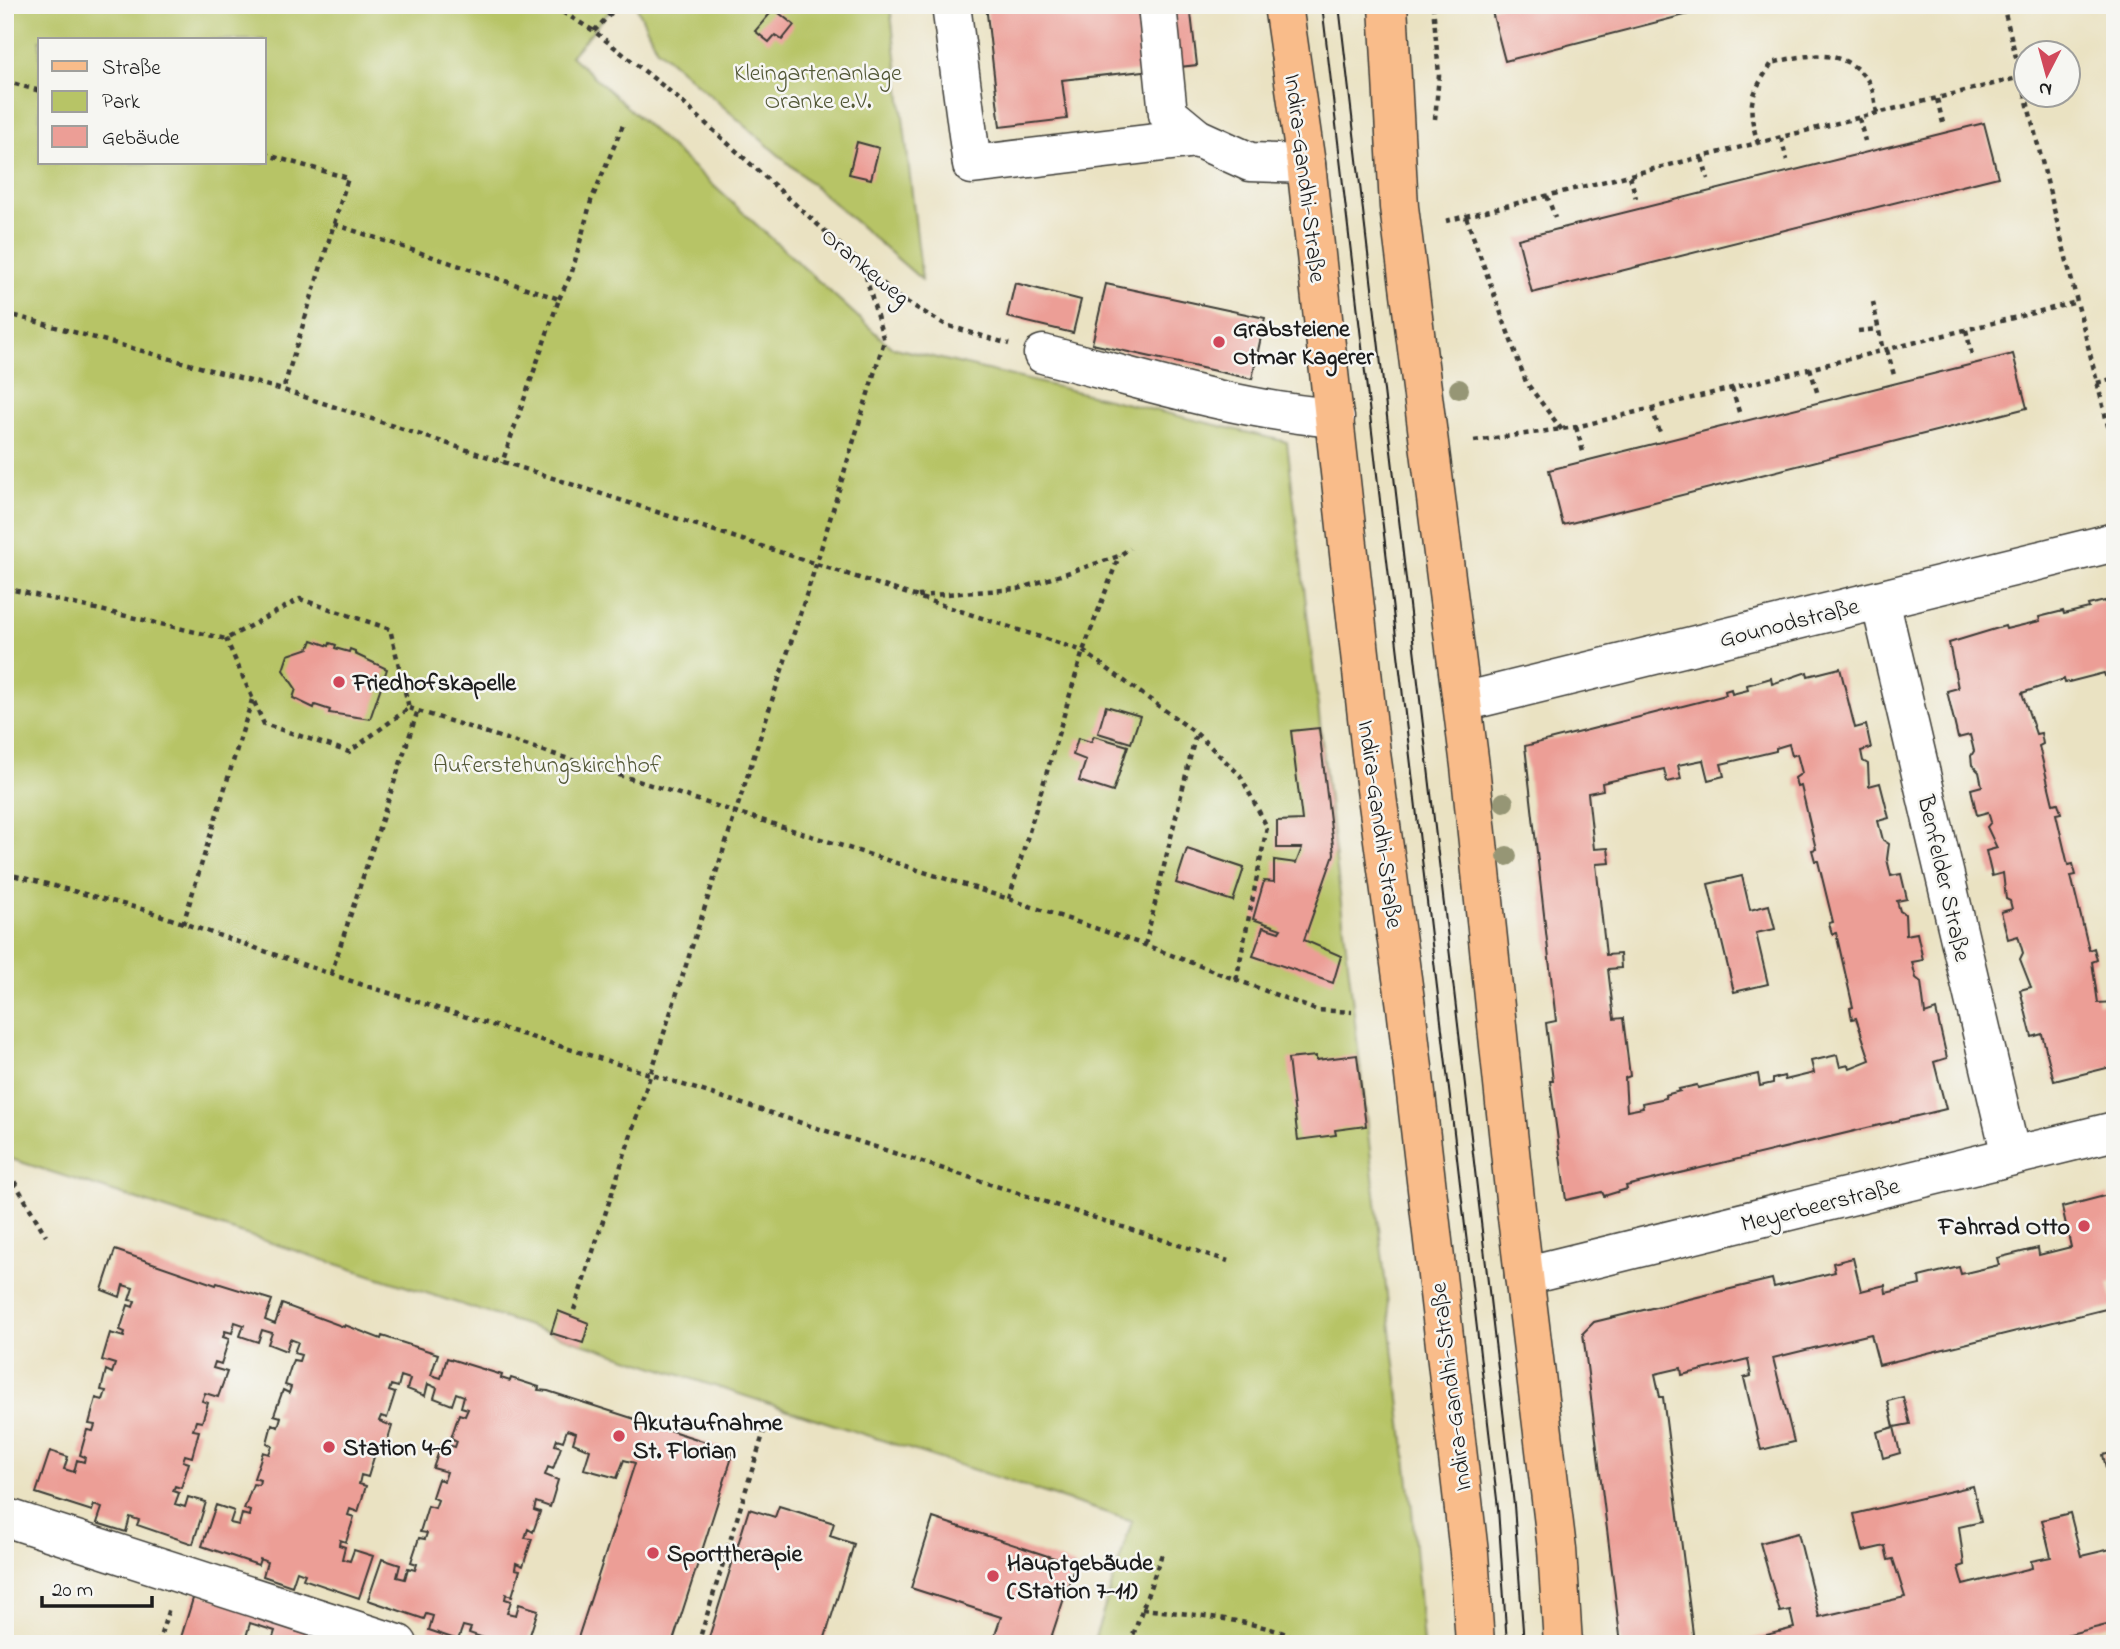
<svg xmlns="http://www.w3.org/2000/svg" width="2120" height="1649" font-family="'Indie Flower',sans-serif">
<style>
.green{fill:#b7c466;stroke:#6a7041;stroke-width:2;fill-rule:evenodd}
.building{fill:#ec9e96;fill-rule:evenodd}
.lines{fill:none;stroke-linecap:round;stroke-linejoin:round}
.minor-casing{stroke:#3b3a35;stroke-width:41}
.major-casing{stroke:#3b3a35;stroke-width:41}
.path{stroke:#3b3a35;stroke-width:4.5;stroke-dasharray:5 5;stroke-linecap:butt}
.minor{stroke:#fff;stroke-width:38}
.major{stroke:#f9bc8a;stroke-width:38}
.tram{stroke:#1c1c1c;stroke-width:2}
.tree{fill:#969675}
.poi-dot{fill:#d1495b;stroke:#f6f6f2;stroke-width:2.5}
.labels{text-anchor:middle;stroke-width:5;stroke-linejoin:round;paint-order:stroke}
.park-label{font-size:24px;fill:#525736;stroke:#f6f6f2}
.street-label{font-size:24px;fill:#1c1c1c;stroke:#f6f6f2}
.poi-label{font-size:24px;font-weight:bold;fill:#1c1c1c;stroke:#f6f6f2;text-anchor:start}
</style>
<rect width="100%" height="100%" fill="#f6f6f2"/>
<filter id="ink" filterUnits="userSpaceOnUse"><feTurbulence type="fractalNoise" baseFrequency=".0143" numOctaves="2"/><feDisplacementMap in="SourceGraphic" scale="14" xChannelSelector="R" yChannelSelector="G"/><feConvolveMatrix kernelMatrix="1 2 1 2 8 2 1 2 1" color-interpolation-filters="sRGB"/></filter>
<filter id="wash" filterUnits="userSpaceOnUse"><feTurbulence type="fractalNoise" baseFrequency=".00686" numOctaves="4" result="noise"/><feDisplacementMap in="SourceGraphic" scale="28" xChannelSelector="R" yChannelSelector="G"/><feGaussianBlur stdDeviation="1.57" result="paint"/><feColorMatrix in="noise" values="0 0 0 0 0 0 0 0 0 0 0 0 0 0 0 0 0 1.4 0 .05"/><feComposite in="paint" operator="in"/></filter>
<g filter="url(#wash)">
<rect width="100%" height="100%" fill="#eae2c2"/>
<g class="green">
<path d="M5 5H615L571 56 891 347 1287 442 1412 1509 1423 1644H1093L1132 1521 5 1157ZM40 40H264V163H40Z"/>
<path d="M636 5H890L922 280 656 48Z"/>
</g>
<g id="blocks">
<g class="building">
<path d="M986 5H1190L1197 65 1062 80 1067 119 1000 127Z"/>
<path d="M1501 5H1720V6L1505 61 1491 8Z"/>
<path d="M774 9 794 25 782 40 775 35 769 42 755 31Z"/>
<path d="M1984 123 1998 177 1532 293 1518 239Z"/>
<path d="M857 142 879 148 871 179 849 174Z"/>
<path d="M1015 283 1081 300 1073 333 1007 317Z"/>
<path d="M1106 284 1265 318 1252 379 1092 344Z"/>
<path d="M2013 354 2027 408 1563 525 1549 470Z"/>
<path d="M2105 601 2106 604 2115 602V674L2105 676 2104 673 2065 683 2064 679 2022 693 2036 734 2041 733 2043 744 2039 746 2053 804 2058 803 2061 813 2056 814 2068 865 2073 864 2076 875 2071 876 2089 950 2094 948 2097 960 2092 962 2098 1003 2115 1002V1066L2054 1081 2042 1034 2032 1037 2020 990 2031 987 2020 959 2023 953 2018 936 2008 939 2001 912 2012 909 2010 901 2006 899 2003 873 1992 876 1986 851 1997 848 1987 827 1991 822 1988 812 1977 815 1971 789 1982 786 1979 772 1972 765 1971 756 1974 751 1970 735 1958 738 1947 691 1958 688 1949 643 2005 626 2006 629 2040 621 2039 617 2063 611 2064 614 2089 608 2088 605Z"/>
<path d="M312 640 329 646 330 643 336 645 335 648 349 652 350 649 355 651V654L387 669 370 719 329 713 330 710 315 705 314 708 293 698 296 689 283 670 288 655 309 648Z"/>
<path d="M1840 668 1855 728 1866 725 1871 748 1861 751 1863 761 1868 764 1869 786 1880 783 1889 818 1878 821 1883 840 1889 844 1887 859 1891 876 1901 874 1907 899 1897 901 1900 911 1905 914 1906 935 1917 933 1923 960 1912 962 1916 978 1921 982 1925 1014 1936 1010 1947 1058 1934 1062 1946 1109 1626 1186 1627 1189 1604 1196 1602 1192 1566 1200 1550 1081H1553L1546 1023 1556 1021 1525 746 1726 695 1725 691 1731 689 1732 694 1748 690 1747 685 1771 678 1772 684 1807 672 1808 676ZM1789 744 1792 756 1797 754 1802 773 1795 778 1797 787 1801 786 1816 849 1812 850 1815 861H1818L1833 922 1829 923 1832 934 1836 933 1853 1007 1850 1008 1852 1019 1856 1018 1870 1060 1850 1068 1849 1065 1840 1067 1837 1055 1811 1061 1814 1073 1785 1080 1784 1076 1773 1079V1083L1760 1086 1758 1074 1698 1088 1697 1085 1679 1089 1680 1091 1665 1095 1666 1098 1642 1103 1643 1108 1627 1111 1625 1078 1630 1076 1623 1018 1614 1019 1608 969 1621 968 1620 954 1606 955 1596 864 1610 863 1608 848 1594 849 1588 793 1603 790 1602 783 1664 769 1667 782 1681 779 1678 765 1703 760 1708 780 1724 776 1721 764 1776 751V748Z"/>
<path d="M1106 706 1140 716 1131 743 1098 733Z"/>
<path d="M1319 728 1334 854 1304 940 1341 956 1333 983 1253 956 1263 927 1279 932 1281 929 1253 919 1264 881 1274 882V860L1296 863 1302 848H1277V821L1302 820 1291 731Z"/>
<path d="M1094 736 1128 746 1113 792 1079 781 1086 760 1073 755 1078 738 1091 742Z"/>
<path d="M1187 849 1244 868 1233 901 1176 883Z"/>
<path d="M1742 876 1750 910 1769 905 1775 929 1756 933 1768 984 1734 992 1708 884Z"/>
<path d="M1357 1055 1366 1126 1335 1130 1336 1135 1298 1140 1288 1059 1316 1056V1060Z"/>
<path d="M2108 1195 2110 1204 2115 1202V1274L2112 1275 2113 1282 2108 1283 2114 1307 1879 1365 1871 1334 1773 1358 1794 1442 1761 1450 1744 1378 1751 1376 1748 1359 1682 1375 1681 1368 1655 1374 1660 1397H1663L1694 1642 1621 1644 1583 1333 1594 1322 1772 1279 1774 1287 1835 1272 1833 1263 1853 1258 1861 1291 1885 1285 1886 1293 1920 1285 1919 1277 1959 1267 1961 1274 1999 1265 1997 1258 2038 1248 2039 1255 2071 1247 2062 1207Z"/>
<path d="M115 1250 216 1285 217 1283 272 1300 265 1320 275 1324 282 1304 344 1327 345 1325 381 1339 382 1336 438 1354 431 1375 441 1378 447 1358 502 1375 501 1378 510 1381 511 1378 539 1387 538 1390 548 1391 734 1451 672 1644H576L635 1463 624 1460 617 1478 584 1469 590 1450 573 1443 576 1433 567 1430 563 1441 557 1439 555 1445 561 1447 553 1469 548 1467 545 1475 558 1480 550 1507 536 1502 534 1510 540 1512 533 1532 528 1529 525 1538 532 1539 523 1566 516 1563 515 1569 520 1570 512 1596 506 1594 505 1599 511 1601 507 1613 516 1615 519 1604 538 1610 527 1644H501L469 1633 471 1628 463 1626 458 1640 429 1630 433 1616 426 1614 424 1619 368 1600 382 1559 400 1565 397 1577 405 1579 408 1568 415 1570 417 1564 411 1562 419 1538 425 1539 427 1533 420 1532 428 1506 435 1508 438 1500 432 1497 438 1479 444 1481 447 1472 433 1468 442 1443 455 1447 457 1441 451 1438 459 1414 465 1416 468 1409 461 1407 464 1396 456 1393 452 1405 434 1398 437 1388 428 1384 425 1396 407 1389 410 1379 401 1376 398 1387 391 1385 389 1391 395 1393 387 1418 381 1416 379 1421 392 1426 384 1452 371 1447 368 1455 374 1457 368 1477 361 1475 359 1484 366 1486 358 1512 350 1509 348 1515 354 1517 346 1542 340 1540 339 1545 345 1547 342 1559 350 1561 354 1550 373 1556 359 1598 303 1579 305 1574 297 1571 292 1586 263 1576 267 1562 260 1559 258 1565 202 1546 216 1505 234 1511 230 1523 239 1525 242 1514 249 1516 250 1511 244 1509 253 1484 259 1485 260 1480 254 1478 263 1452 269 1454 272 1446 267 1443 272 1424 278 1427 281 1417 274 1415 283 1390 289 1393 291 1387 285 1385 293 1360 299 1361 301 1355 294 1353 298 1342 290 1339 286 1351 268 1344 272 1333 262 1330 258 1342 240 1336 244 1325 235 1322 232 1333 225 1331 223 1337 229 1339 221 1364 215 1362 213 1368 227 1372 218 1397 205 1393 202 1401 208 1403 202 1422 196 1421 193 1430 199 1431 192 1457 185 1455 183 1461 189 1463 181 1488 175 1486 173 1491 179 1493 175 1504 185 1507 188 1497 206 1502 193 1544 137 1525 139 1520 130 1517 126 1532 97 1523 102 1508 94 1505 92 1511 36 1493 50 1451 68 1457 64 1469 74 1472 77 1460 84 1462 85 1457 80 1455 87 1430 93 1431 95 1425 89 1424 96 1398 103 1400 106 1391 101 1390 106 1370 112 1373 115 1364 102 1360 110 1333 124 1337 125 1332 120 1330 128 1305 133 1307 135 1301 129 1300 133 1288 123 1285 120 1297 102 1290Z"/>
<path d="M558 1311 589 1323 583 1343 551 1333Z"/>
<path d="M1903 1397 1910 1424 1894 1427 1888 1401Z"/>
<path d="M1894 1427 1900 1453 1883 1458 1877 1432Z"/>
<path d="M2115 1452V1488L2111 1489 2103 1455Z"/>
<path d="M1973 1486 1981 1522 1959 1527 1964 1565 1958 1567 1963 1585 2032 1568 2031 1561 2051 1557 2042 1520 2070 1513 2081 1556 2115 1548V1623L2029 1644H1731L1794 1628 1790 1610 1780 1612 1760 1543 1798 1533 1819 1617 1905 1597 1893 1559 1888 1560 1885 1546 1863 1551 1854 1514Z"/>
<path d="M779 1506 834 1523 830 1536 854 1544 823 1644H707L749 1509 775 1517Z"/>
<path d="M933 1518 1075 1565 1049 1644H992L1001 1617 911 1588Z"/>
<path d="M195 1592 351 1644H271L275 1631 250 1623 244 1644H179Z"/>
</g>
</g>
</g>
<g filter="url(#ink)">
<use href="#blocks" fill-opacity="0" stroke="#3b3a35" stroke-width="2"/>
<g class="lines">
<defs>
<g id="minor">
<path d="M951 5 972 165 1197 138"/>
<path d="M1157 5 1168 114 1197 138 1250 162 1306 164"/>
<path d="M1043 354C1140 379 1236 410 1335 418"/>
<path d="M1880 600 2011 1156"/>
<path d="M1463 702 2115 542"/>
<path d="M1524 1276 2115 1131"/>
<path d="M5 1517 398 1644"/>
</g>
<g id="major">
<path d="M1283 5 1306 164 1371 753 1406 1007 1469 1553 1475 1644"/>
<path d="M1388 5 1399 207 1470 766 1516 1209 1557 1549 1563 1644"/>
</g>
</defs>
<use href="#minor" class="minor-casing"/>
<use href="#major" class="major-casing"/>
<g class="path">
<path d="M544 5 564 13 594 31 672 93 898 297 946 325 1009 344"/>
<path d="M1433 5 1439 75 1435 119"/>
<path d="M2003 5 2115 454"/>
<path d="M594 31 619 5"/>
<path d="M5 81 40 91"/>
<path d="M1937 99 1943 123"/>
<path d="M1859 118 1865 141"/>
<path d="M1781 138 1787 160"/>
<path d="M1758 144C1747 105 1749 97 1772 63 1807 54 1844 47 1868 81 1874 89 1875 104 1877 113"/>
<path d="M264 154 348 178 283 390"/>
<path d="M1702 158 1708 179"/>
<path d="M1630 176 1636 198"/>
<path d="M1547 196 1555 217"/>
<path d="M1466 217 1526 382 1562 430"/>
<path d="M1446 221 2021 77"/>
<path d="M334 224 559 299 502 463"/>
<path d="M559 299 572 272 591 201 623 125"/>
<path d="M1873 302 1883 351"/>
<path d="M5 313 283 390 1083 651 1196 733 1240 775 1267 827 1236 981"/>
<path d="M1966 330 1972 355"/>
<path d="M1858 331 1878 329"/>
<path d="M1887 350 1894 375"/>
<path d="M1810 368 1818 395"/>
<path d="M2097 383 2115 378"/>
<path d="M1732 388 1739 412"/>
<path d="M1652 408 1660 433"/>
<path d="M1576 427 1584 455"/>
<path d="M1474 441 1576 427 2077 302"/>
<path d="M5 588 226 639 300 599 390 629 409 708 349 752 264 724 226 639"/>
<path d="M918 596 1018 589 1119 556 1130 548"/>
<path d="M409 708 1009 899 1145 945 1316 1010 1352 1012"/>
<path d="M5 873 145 910 360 984 650 1074 1228 1261"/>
<path d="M1009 899 1083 651 1119 556"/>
<path d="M183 924 252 700"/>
<path d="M1145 945 1196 733"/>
<path d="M331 974 418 710"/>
<path d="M5 1179 14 1181 46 1236"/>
<path d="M574 1310 816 565 884 341 863 266"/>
<path d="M1142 1609C1199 1615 1260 1620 1312 1644"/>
<path d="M158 1644 169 1608"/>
<path d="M698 1644 766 1425"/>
<path d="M1130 1644 1163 1551"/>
</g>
<use href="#minor" class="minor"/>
<use href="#major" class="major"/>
<g class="tram">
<path d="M1322 5 1498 1508 1507 1644"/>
<path d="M1339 5 1514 1505 1524 1644"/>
</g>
</g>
<g class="tree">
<circle cx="1459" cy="389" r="10"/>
<circle cx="1504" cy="802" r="10"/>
<circle cx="1507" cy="856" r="10"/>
</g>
</g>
<g class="poi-dot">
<circle cx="1219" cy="342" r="7"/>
<circle cx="339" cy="682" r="7"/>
<circle cx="2084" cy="1226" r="7"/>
<circle cx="619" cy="1436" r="7"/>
<circle cx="329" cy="1447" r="7"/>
<circle cx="653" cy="1553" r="7"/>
<circle cx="993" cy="1576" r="7"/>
</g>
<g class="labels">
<g class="park-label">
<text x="818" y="80">Kleingartenanlage<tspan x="818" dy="28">Oranke e.V.</tspan></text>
<text x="547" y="772">Auferstehungskirchhof</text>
</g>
<g class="street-label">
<text transform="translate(1306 178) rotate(83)" y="8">Indira-Gandhi-Straße</text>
<text transform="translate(866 266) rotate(40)" y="8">Orankeweg</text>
<text transform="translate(1789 622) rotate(-14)" y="8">Gounodstraße</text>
<text transform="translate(1381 824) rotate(82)" y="8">Indira-Gandhi-Straße</text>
<text transform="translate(1945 878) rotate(77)" y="8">Benfelder Straße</text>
<text transform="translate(1820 1204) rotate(-14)" y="8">Meyerbeerstraße</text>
<text transform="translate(1450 1387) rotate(-97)" y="8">Indira-Gandhi-Straße</text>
</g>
<g class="poi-label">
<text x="1233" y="336">Grabsteiene<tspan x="1233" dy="28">Otmar Kagerer</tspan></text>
<text x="353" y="690">Friedhofskapelle</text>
<text x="2070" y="1234" text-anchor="end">Fahrrad Otto</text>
<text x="633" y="1430">Akutaufnahme<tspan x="633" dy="28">St. Florian</tspan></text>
<text x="343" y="1455">Station 4-6</text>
<text x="667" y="1561">Sporttherapie</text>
<text x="1007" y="1570">Hauptgebäude<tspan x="1007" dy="28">(Station 7-11)</tspan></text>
</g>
</g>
<rect width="2120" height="1649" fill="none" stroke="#f6f6f2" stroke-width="28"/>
<rect x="38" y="38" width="228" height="126" fill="#f6f6f2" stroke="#9f9f9c" stroke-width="2"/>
<rect x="52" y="61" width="35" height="10" fill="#f9bc8a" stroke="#9f9f9c" stroke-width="2"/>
<text x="102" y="74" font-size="21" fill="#1c1c1c">Straße</text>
<rect x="52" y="91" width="35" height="21" fill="#b7c466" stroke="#9f9f9c" stroke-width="2"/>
<text x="102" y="108" font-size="21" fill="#1c1c1c">Park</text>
<rect x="52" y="126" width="35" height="21" fill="#ec9e96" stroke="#9f9f9c" stroke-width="2"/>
<text x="102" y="144" font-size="21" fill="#1c1c1c">Gebäude</text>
<g transform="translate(2047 74) rotate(186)"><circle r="33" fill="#f6f6f2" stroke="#9f9f9c" stroke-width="2"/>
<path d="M0-5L12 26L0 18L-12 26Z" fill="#d1495b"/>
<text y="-10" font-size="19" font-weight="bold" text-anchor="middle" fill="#1c1c1c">N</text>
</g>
<path d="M42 1596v10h110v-10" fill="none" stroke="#1c1c1c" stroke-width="3.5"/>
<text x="52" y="1596" font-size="21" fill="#1c1c1c" stroke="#f6f6f2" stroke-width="5" paint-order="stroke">20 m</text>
</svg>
